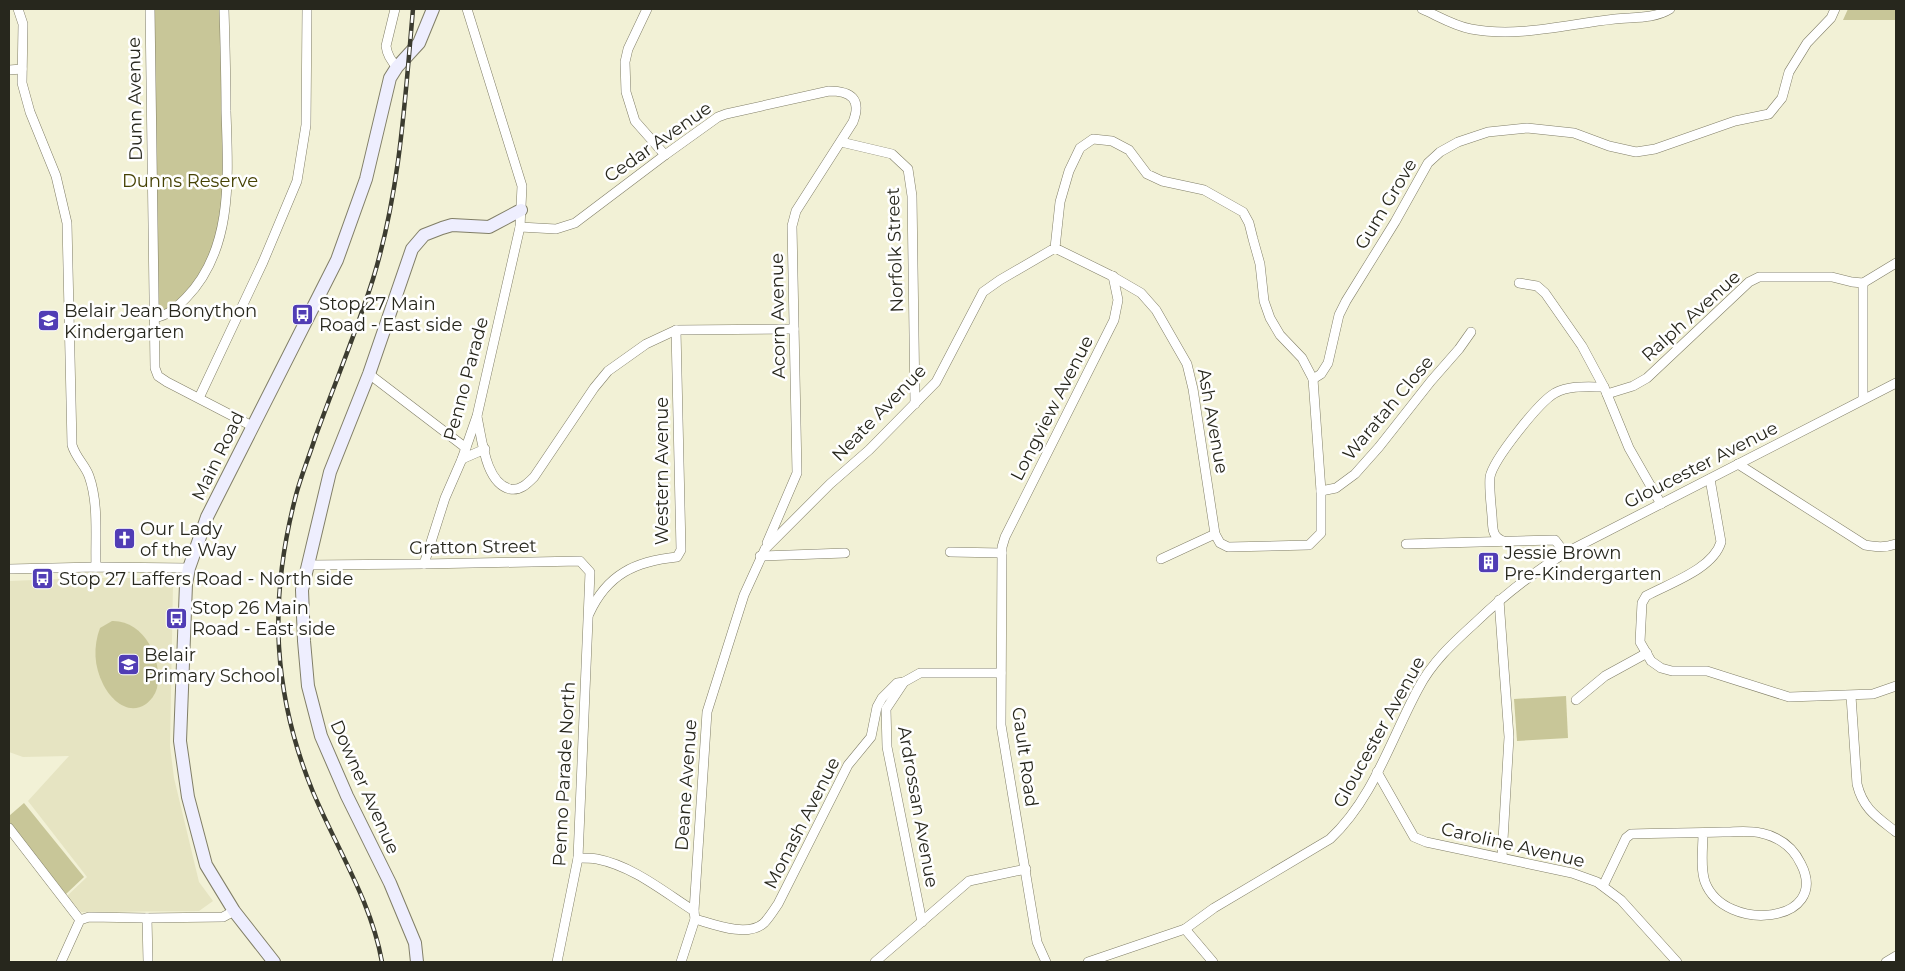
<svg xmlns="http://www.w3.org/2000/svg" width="1905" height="971" font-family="Montserrat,sans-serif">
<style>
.built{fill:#e6e4c2}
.green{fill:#c8c698}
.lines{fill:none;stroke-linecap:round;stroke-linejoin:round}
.street-casing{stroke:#807e67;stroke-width:10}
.secondary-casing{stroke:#807e67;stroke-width:14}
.street{stroke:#fff;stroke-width:9}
.secondary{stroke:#eeeefe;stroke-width:12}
.rail-casing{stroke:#3c3c30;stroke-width:4.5}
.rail{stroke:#fff;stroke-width:2.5;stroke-dasharray:8;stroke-linecap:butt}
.labels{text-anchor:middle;stroke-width:5;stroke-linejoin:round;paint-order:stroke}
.street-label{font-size:18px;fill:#27271d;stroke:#fff}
.park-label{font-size:18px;fill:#464204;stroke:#fff}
.poi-label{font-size:18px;fill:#27271d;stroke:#fff;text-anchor:start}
</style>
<rect width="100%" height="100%" fill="#f2f1d6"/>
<path class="built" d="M84 578H169L173 584 170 746 174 778 199 882 213 901 199 911 81 912 67 896 87 877 28 801 69 756 23 757 9 752V581Z"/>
<g class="green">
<path d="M150 9H224L228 185 208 269 174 310 154 318Z"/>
<path d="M1848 9H1896V20H1843Z"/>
<path d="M112 621C144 620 163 659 157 688 155 695 151 700 146 704 128 716 111 700 103 684 94 666 93 647 100 628Z"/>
<path d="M1566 696 1568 738 1517 741 1514 699Z"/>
<path d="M24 803 84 877 66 894 9 822V816Z"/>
</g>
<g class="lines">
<defs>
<g id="street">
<path d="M18 9 23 24 22 83 30 112 56 176 67 223 72 445C76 458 85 465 89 476 99 504 95 537 96 567"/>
<path d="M150 9 155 368 158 376 167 382 252 426"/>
<path d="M395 9 386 46C387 54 391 61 397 67"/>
<path d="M647 9 628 49 625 62 626 92 635 121 665 155"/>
<path d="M1422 9C1438 16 1454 26 1471 29 1520 38 1567 24 1615 19 1634 17 1654 19 1670 9"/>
<path d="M9 70 22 69"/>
<path d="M841 142 892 154 908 169 912 196 915 404"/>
<path d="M520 227 556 229 575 223 665 155 718 117 726 114 829 91C851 91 862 99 853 122L796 211 792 226 797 473 767 543"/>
<path d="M1519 283 1537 286 1545 293 1582 346 1604 387 1629 448 1661 504"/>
<path d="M1863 283 1896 263"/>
<path d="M154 318C169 315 176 308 186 298 234 249 228 175 226 111 226 77 225 43 224 9"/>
<path d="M369 374 466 448"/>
<path d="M1313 379 1321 374 1328 363 1339 315 1346 301 1395 222 1428 163 1440 152 1458 142 1488 132 1527 128 1574 133 1609 146 1636 152 1655 149 1735 121 1769 114 1782 98 1789 72 1807 43 1831 18 1835 9"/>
<path d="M1607 394 1633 386 1647 378 1749 282 1759 277H1832L1852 282 1863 283V399"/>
<path d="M199 398 263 262 297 181 306 125 307 9"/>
<path d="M477 417C482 438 485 483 510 489 520 491 527 484 534 477L594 388 608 371 646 344 676 330 794 329"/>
<path d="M462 459 485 449"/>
<path d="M1738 464 1865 545C1876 547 1885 548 1896 544"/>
<path d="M1710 479 1721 542C1713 569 1670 583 1646 596L1642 603 1640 642 1651 661 1661 668 1672 671H1707L1789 697 1873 694 1896 686"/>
<path d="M1321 491 1336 488 1355 474 1379 447 1431 381 1459 349 1471 332"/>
<path d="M1503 541C1491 536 1493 527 1492 516 1491 503 1489 489 1490 477 1493 460 1539 402 1555 393 1570 385 1588 387 1604 387"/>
<path d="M1406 544 1555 540 1565 553"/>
<path d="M950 552 1002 553"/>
<path d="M760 556 845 553"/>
<path d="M1161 559 1215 534"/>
<path d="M424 564 445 498 462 459 477 416 520 227 522 186 467 9"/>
<path d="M308 565 424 564 580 561 590 572 578 858 557 962"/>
<path d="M9 569 96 567 189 568"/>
<path d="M1499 600 1509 737 1502 857"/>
<path d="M589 614C607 574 636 561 677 557L681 550 676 330"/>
<path d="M1851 696 1857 784C1863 809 1877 817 1896 832"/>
<path d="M1576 700 1605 676 1647 653"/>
<path d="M1377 772 1414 837 1426 842 1572 873 1597 882 1621 900 1677 962"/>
<path d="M9 828 80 920"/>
<path d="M578 858C584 858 591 858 597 859 633 866 664 892 694 911"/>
<path d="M1603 886 1626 838 1631 834C1662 833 1692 833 1723 832 1735 832 1749 830 1761 833 1779 837 1793 847 1801 864 1831 923 1725 934 1705 882 1700 868 1703 848 1703 833"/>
<path d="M147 918 148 962"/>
<path d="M695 919C713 924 747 938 764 923 769 918 774 910 778 904L848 765 871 737 877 707 882 698 897 683 904 682"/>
<path d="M922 922 887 747 886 709 904 682 920 673H1001"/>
<path d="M1185 929 1213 962"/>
<path d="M61 962 80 920 89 917 147 918 223 917 234 911"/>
<path d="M681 962 695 919 694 911 707 712 744 595 765 549 830 484 869 450 936 382 983 292 1000 280 1055 248 1060 202 1069 171 1080 148 1093 139 1112 141 1129 150 1147 174 1162 181 1204 190 1243 212 1249 223 1253 239 1260 264 1264 301 1270 318 1280 335 1302 358 1313 379 1321 491V533L1309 545 1228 547 1220 543 1215 534 1193 389 1187 364 1156 310 1141 293 1110 275 1055 248"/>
<path d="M875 962 969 881 1026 869"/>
<path d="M1046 962 1037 942 1001 725 1002 547 1005 537 1114 320 1118 300 1113 276"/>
<path d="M1088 962 1185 929 1214 908 1330 839C1373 799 1391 739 1418 689 1432 662 1453 643 1475 623 1503 596 1532 573 1565 553L1896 383"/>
<path d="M1886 962 1896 956"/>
</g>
<g id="secondary">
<path d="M274 962 234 911 206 865 188 797 180 741 186 584 189 568 207 517 337 260 366 179 390 78 397 67 419 43 433 9"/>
<path d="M417 962 415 943 390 883 347 796 321 736 308 686 304 641 302 590 330 472 369 374 412 249 424 235 442 228 452 225 489 227 521 210"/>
</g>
</defs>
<use href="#street" class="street-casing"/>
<use href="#secondary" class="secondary-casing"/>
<use href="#street" class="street"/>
<use href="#secondary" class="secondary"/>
<defs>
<path id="rail" d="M382 962C371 901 337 849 313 792 294 746 282 697 279 647 276 596 283 545 296 495 301 476 309 457 315 438 334 385 356 333 373 279 400 191 405 100 413 9"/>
</defs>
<use href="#rail" class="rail-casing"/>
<use href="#rail" class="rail"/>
</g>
<defs>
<symbol id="bus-square" viewBox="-11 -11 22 22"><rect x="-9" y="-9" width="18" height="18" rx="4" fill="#513db5" stroke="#fff"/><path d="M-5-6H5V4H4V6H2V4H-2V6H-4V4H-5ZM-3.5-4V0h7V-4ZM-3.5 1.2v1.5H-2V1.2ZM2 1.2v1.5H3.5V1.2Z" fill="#fff"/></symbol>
<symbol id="school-square" viewBox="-11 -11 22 22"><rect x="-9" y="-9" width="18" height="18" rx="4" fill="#513db5" stroke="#fff"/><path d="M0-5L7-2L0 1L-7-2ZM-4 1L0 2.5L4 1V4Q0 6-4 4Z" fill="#fff"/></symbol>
<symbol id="church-square" viewBox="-11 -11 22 22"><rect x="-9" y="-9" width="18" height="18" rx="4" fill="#513db5" stroke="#fff"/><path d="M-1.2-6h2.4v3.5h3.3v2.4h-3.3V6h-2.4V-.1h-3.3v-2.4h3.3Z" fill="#fff"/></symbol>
<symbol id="building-square" viewBox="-11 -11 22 22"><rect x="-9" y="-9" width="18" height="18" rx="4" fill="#513db5" stroke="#fff"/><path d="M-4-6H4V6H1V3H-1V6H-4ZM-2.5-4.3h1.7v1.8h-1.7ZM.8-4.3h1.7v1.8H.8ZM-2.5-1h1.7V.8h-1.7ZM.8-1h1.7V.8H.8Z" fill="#fff"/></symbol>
</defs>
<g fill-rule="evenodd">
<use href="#bus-square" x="290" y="302" width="25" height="25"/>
<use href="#school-square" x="36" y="308" width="25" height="25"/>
<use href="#church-square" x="112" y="526" width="25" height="25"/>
<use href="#building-square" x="1476" y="550" width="25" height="25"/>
<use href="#bus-square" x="30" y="566" width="25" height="25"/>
<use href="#bus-square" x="164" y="606" width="25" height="25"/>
<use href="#school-square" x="116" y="652" width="25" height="25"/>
</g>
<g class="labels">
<g class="street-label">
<text transform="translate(135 99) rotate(-91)" y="6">Dunn Avenue</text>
<text transform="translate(658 142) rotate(-35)" y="6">Cedar Avenue</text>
<text transform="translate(1386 204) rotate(-59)" y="6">Gum Grove</text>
<text transform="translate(895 250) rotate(-92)" y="6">Norfolk Street</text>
<text transform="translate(778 316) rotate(-91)" y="6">Acorn Avenue</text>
<text transform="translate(1691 316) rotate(-42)" y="6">Ralph Avenue</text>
<text transform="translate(466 379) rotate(-75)" y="6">Penno Parade</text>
<text transform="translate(1052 408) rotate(-63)" y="6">Longview Avenue</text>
<text transform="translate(1388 408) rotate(-50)" y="6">Waratah Close</text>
<text transform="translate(879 413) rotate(-46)" y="6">Neate Avenue</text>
<text transform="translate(1213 421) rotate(80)" y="6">Ash Avenue</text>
<text transform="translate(218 456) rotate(-64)" y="6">Main Road</text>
<text transform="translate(1701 465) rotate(-27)" y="6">Gloucester Avenue</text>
<text transform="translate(662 471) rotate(-90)" y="6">Western Avenue</text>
<text transform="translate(473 547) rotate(-1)" y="6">Gratton Street</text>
<text transform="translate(1379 732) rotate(-61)" y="6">Gloucester Avenue</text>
<text transform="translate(1025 757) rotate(82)" y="6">Gault Road</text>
<text transform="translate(564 774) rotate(-87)" y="6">Penno Parade North</text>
<text transform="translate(686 785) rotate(-86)" y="6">Deane Avenue</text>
<text transform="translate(365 787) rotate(66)" y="6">Downer Avenue</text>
<text transform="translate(918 807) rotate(80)" y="6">Ardrossan Avenue</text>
<text transform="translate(802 823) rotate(-63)" y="6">Monash Avenue</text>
<text transform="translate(1513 845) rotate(13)" y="6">Caroline Avenue</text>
</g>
<g class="park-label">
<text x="190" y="187">Dunns Reserve</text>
</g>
<g class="poi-label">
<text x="319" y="310">Stop 27 Main<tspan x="319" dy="21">Road - East side</tspan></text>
<text x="64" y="317">Belair Jean Bonython<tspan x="64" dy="21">Kindergarten</tspan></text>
<text x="140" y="535">Our Lady<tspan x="140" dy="21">of the Way</tspan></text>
<text x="1504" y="559">Jessie Brown<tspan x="1504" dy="21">Pre-Kindergarten</tspan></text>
<text x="59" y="585">Stop 27 Laffers Road - North side</text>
<text x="192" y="614">Stop 26 Main<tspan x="192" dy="21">Road - East side</tspan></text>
<text x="144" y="661">Belair<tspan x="144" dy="21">Primary School</tspan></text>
</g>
</g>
<rect width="1905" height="971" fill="none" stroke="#27271d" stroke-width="20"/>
</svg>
